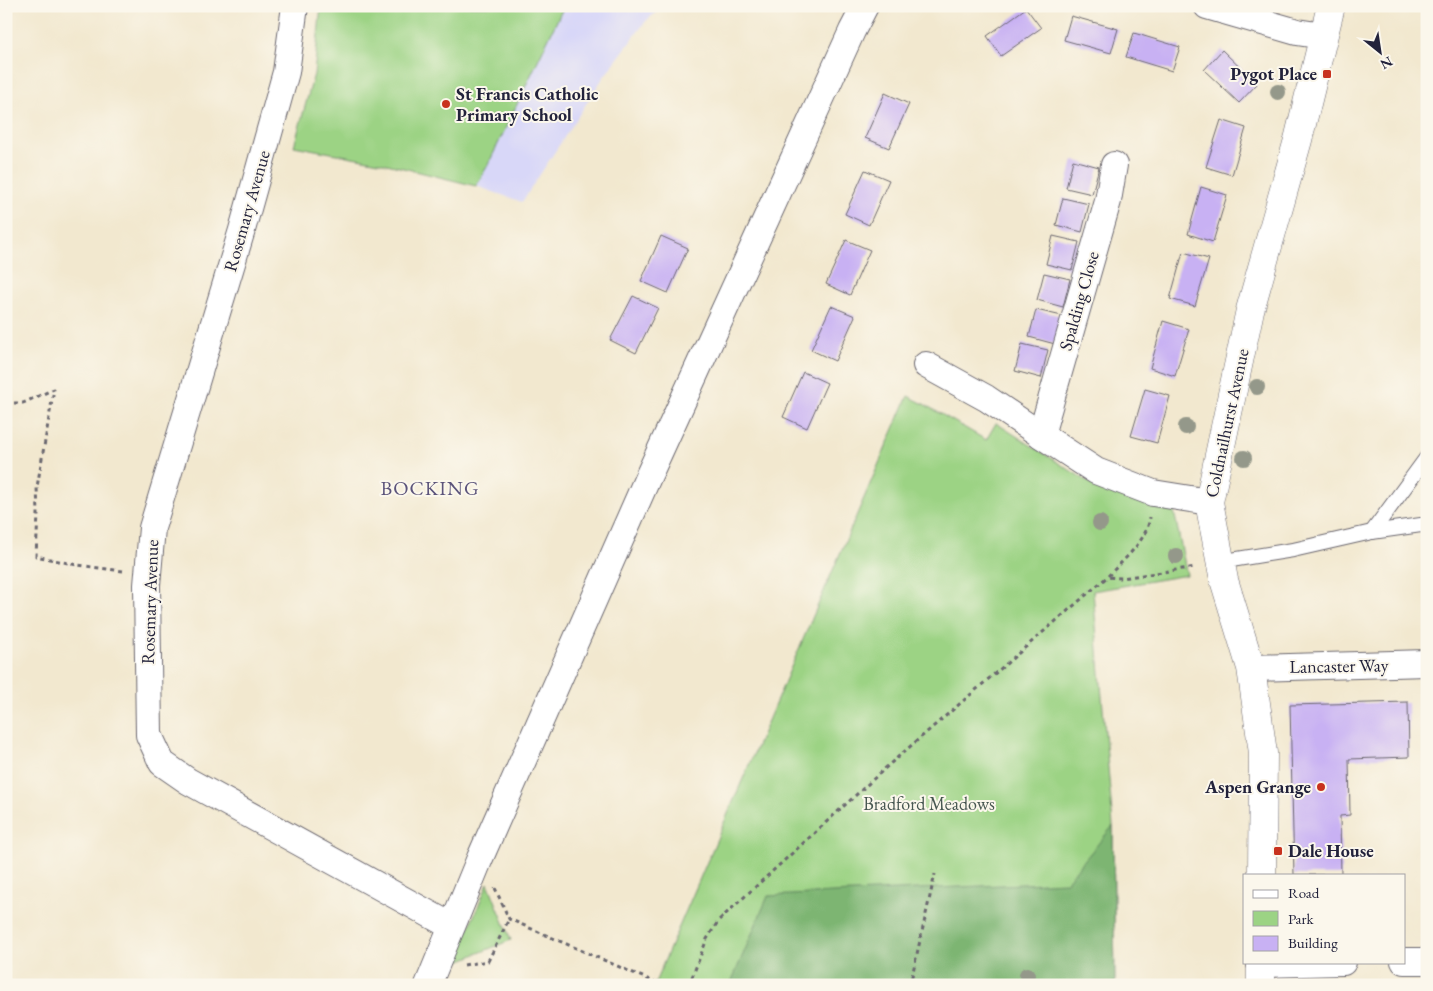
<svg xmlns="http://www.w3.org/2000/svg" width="1433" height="991" font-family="'EB Garamond',serif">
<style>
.built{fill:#d8d7f8}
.green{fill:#9cd384;stroke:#5f7a60}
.forest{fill:#7db572;stroke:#506c56}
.building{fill:#c8b1f3}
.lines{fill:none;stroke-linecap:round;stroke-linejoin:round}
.lane-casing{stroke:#6b676f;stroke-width:16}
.street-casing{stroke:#6b676f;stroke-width:28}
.secondary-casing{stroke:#6b676f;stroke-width:29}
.path{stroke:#6b676f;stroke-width:3;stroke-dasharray:4 4;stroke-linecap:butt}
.lane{stroke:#fff;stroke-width:14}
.street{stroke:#fff;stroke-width:26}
.secondary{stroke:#fff;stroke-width:28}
.tree{fill:#94988a}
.poi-dot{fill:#c8321e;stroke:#fbf7ec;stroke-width:2}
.labels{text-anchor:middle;stroke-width:4;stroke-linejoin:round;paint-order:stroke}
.poi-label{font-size:18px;font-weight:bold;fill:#22223b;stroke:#fbf7ec;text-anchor:end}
.street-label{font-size:18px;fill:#22223b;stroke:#fbf7ec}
.park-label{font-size:18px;fill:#475751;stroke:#fbf7ec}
.quarter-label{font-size:20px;letter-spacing:1px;fill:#5c547b;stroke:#fbf7ec}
</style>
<rect width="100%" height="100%" fill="#fbf7ec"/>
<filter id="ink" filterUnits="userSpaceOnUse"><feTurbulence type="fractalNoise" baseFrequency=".02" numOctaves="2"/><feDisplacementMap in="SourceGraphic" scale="10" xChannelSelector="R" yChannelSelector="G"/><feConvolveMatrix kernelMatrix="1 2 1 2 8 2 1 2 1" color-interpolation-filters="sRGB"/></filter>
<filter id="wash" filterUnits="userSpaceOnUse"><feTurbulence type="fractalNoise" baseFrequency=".0096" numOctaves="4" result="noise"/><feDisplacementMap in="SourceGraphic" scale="20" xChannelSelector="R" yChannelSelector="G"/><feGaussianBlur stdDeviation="1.12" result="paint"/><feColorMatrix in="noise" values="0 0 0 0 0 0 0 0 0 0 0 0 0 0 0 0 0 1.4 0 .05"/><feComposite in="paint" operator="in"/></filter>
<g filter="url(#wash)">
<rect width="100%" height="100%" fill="#f2e8cf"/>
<path class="built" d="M321 6H663L646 21 603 78 522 202 476 186 380 162 294 146 314 74Z"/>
<g class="green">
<path d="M321 6H564L488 165 476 186 379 162 294 146 314 74Z"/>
<path d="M908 396 922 403 986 440 996 423 1101 490 1174 511 1187 575 1093 591 1113 826 1115 985H654Z"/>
<path d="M488 883 511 940 454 963Z"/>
</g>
<path class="forest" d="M1113 826 1115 985H730L768 896 1066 882Z"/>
<g id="blocks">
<g class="building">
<path d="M1026 8 1041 28 1001 56 987 36Z"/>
<path d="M1071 16 1118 29 1111 53 1064 40Z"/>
<path d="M1134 33 1180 47 1172 71 1126 57Z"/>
<path d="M1222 50 1257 84 1239 103 1204 70Z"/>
<path d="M885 93 909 104 889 148 865 138Z"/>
<path d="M1221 120 1246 128 1232 175 1206 167Z"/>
<path d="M1073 160 1099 167 1092 194 1066 188Z"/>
<path d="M865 170 889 180 869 225 845 214Z"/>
<path d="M1201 187 1227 195 1213 242 1188 234Z"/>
<path d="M1063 198 1089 204 1082 232 1056 225Z"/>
<path d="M661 236 688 248 668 293 641 281Z"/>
<path d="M1053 236 1079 242 1072 270 1046 264Z"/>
<path d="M846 240 870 250 850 295 826 284Z"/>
<path d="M1183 252 1209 259 1195 306 1170 299Z"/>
<path d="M1044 273 1070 279 1063 307 1037 300Z"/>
<path d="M633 296 658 308 636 353 610 340Z"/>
<path d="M831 306 855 316 835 361 811 350Z"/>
<path d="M1036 310 1062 316 1055 344 1029 337Z"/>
<path d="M1163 321 1189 329 1175 376 1150 368Z"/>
<path d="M1022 344 1048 350 1041 378 1015 371Z"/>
<path d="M803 372 827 383 807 428 783 417Z"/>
<path d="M1145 389 1170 396 1157 443 1131 436Z"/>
<path d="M1408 702 1409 757 1349 759 1350 815 1340 816 1341 875H1294L1290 705Z"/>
</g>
</g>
</g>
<g filter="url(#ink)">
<use href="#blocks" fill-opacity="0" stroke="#6b676f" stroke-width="1"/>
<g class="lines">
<defs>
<g id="lane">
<path d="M1372 532 1427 457"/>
<path d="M1219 562 1293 550 1372 532 1421 525 1427 527"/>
</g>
<g id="street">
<path d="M295 6 286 72 242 230 152 528 147 585 149 735 162 763 188 781 451 926"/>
<path d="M1207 6 1297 32 1323 36"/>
<path d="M1114 165 1108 201 1041 435 1096 471 1153 493 1209 502"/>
<path d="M926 365 986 398 1041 435"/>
<path d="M1251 668 1427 663"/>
<path d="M1404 961H1427"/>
<path d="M1260 964 1343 962"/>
<path d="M428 985 480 858 648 477 852 31 865 6"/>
</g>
<g id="secondary">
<path d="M1262 875 1263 753 1251 668 1224 580 1209 502 1250 310 1298 140 1331 6"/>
<path d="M1261 962V985"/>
</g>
</defs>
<use href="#lane" class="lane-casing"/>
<use href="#street" class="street-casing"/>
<use href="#secondary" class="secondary-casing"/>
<g class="path">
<path d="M6 403H23L54 389 37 487 38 514 36 556 77 565 123 571"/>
<path d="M1108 576C1123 560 1147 541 1150 517"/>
<path d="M495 888 509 919 661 985"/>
<path d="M464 965 488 961 509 919"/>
<path d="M689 985 707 939 719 920 891 763 1107 577 1122 578 1196 567"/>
<path d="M910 985 935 874"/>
</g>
<use href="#lane" class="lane"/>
<use href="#street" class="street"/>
<use href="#secondary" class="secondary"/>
</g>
<g class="tree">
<circle cx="1278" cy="92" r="8"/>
<circle cx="1257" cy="387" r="8"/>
<circle cx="1186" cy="427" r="8"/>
<circle cx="1244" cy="458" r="8"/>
<circle cx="1100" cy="523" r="8"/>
<circle cx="1176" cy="556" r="8"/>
<circle cx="1027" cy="975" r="8"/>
</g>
</g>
<g class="poi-dot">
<rect x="1322" y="69" width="10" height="10" rx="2.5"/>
<circle cx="446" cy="104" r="5"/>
<circle cx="1321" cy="787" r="5"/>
<rect x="1273" y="846" width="10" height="10" rx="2.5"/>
</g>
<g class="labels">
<g class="poi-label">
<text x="1317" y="80">Pygot Place</text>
<text x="456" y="100" text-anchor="start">St Francis Catholic<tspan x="456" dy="21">Primary School</tspan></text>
<text x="1311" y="793">Aspen Grange</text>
<text x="1288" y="857" text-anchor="start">Dale House</text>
</g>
<g class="street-label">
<text transform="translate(247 211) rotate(-74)" y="6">Rosemary Avenue</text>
<text transform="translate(1079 301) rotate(-74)" y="6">Spalding Close</text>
<text transform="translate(1227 423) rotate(-78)" y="6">Coldnailhurst Avenue</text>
<text transform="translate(150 602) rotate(-88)" y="6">Rosemary Avenue</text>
<text transform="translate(1339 666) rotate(-1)" y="6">Lancaster Way</text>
</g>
<g class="park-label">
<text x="929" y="810">Bradford Meadows</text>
</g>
<g class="quarter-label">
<text x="430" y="495">BOCKING</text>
</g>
</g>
<rect width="1433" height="991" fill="none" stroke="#fbf7ec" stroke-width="25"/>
<rect x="1243" y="874" width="162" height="90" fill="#fbf7ec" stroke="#a4a2a5"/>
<rect x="1253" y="890" width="25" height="8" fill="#ffffff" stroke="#a4a2a5"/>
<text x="1288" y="898" font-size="15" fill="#22223b">Road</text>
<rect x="1253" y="911" width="25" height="15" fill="#9cd384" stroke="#a4a2a5"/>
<text x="1288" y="924" font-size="15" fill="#22223b">Park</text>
<rect x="1253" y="936" width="25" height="15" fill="#c8b1f3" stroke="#a4a2a5"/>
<text x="1288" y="948" font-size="15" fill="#22223b">Building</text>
<g transform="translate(1380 52) rotate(150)" stroke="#fbf7ec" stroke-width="4" paint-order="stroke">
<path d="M0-4L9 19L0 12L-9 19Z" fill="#22223b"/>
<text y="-8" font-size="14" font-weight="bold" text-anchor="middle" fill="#22223b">N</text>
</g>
</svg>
